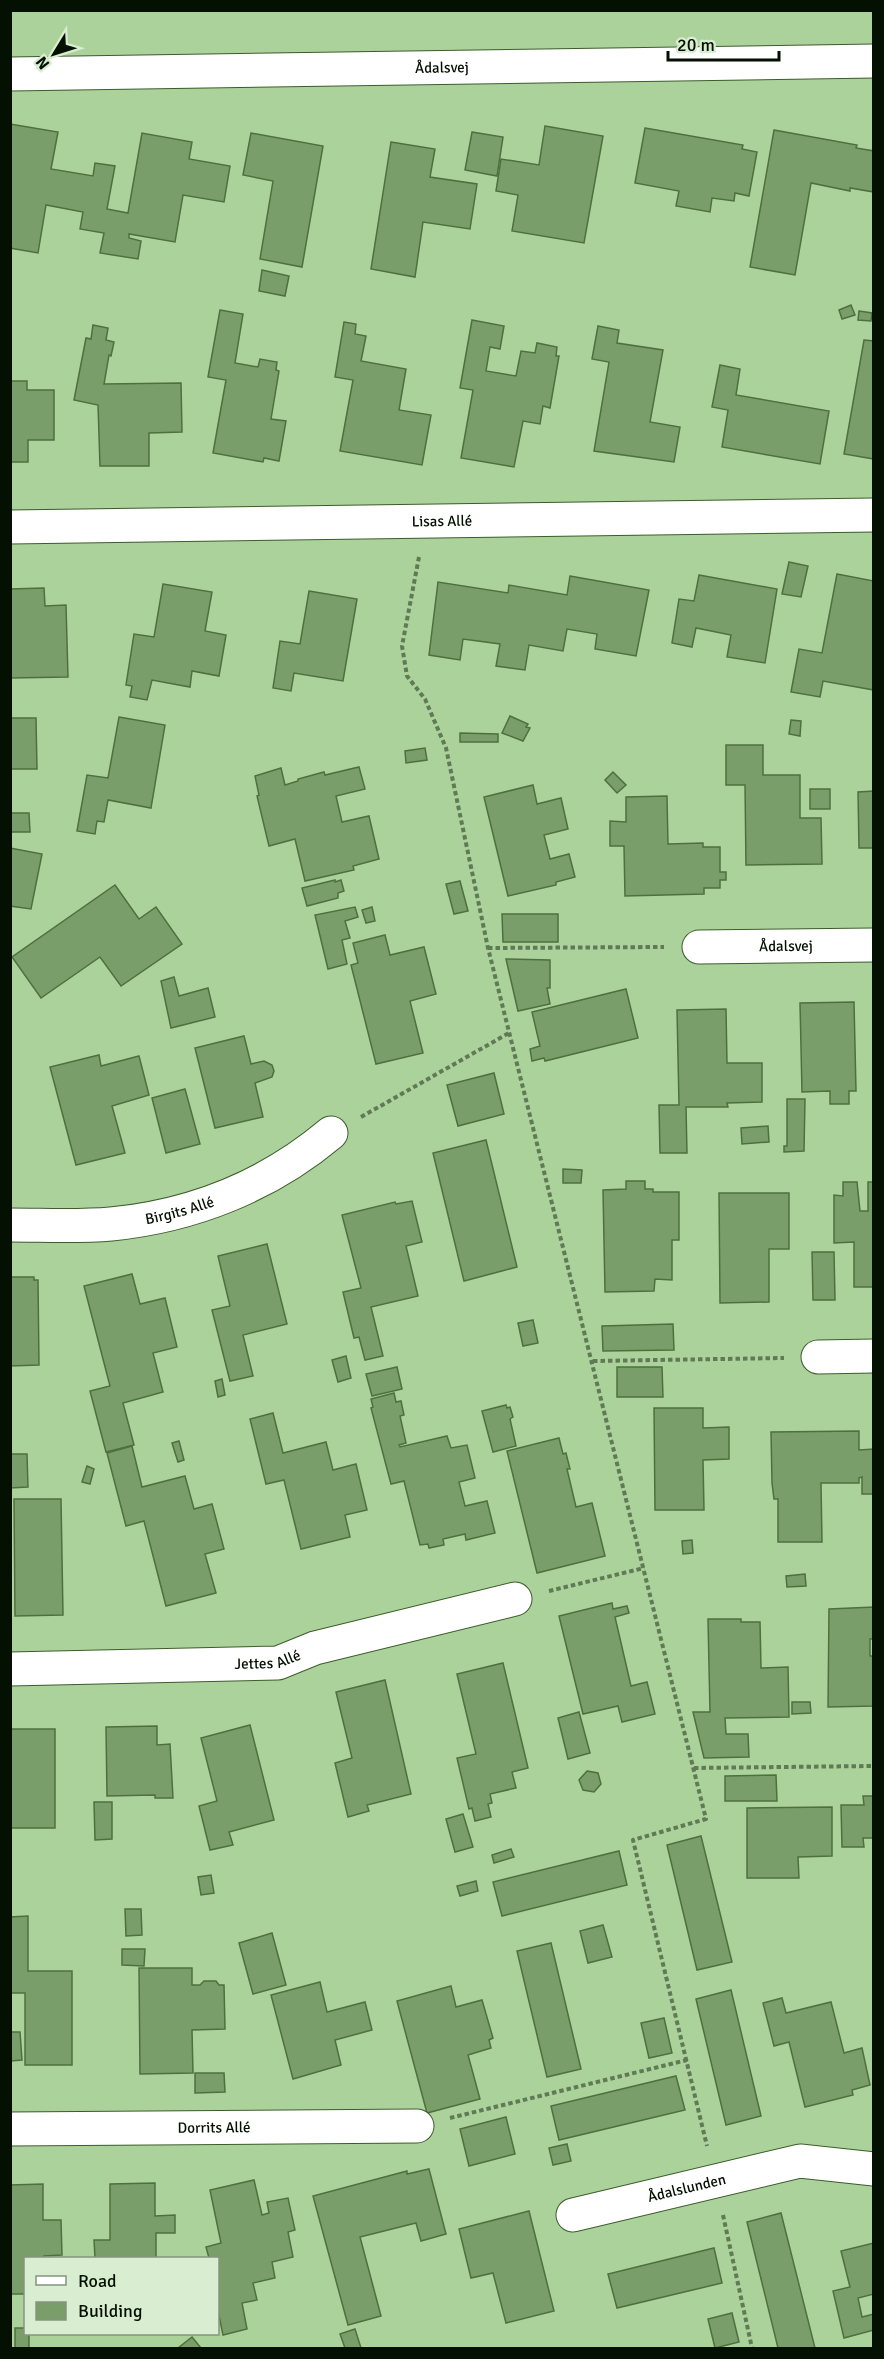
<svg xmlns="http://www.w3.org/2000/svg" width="884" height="2359" font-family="Signika,sans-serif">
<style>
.building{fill:#7a9e69;stroke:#4e703e;stroke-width:1.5}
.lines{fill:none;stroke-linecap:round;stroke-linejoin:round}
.minor-casing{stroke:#3c5c2b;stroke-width:35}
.path{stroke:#607a56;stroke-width:4;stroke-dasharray:4.5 3;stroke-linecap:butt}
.minor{stroke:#fff;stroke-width:33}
.labels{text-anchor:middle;stroke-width:4.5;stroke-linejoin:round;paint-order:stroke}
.street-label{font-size:15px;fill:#041001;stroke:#d9edd1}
</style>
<rect width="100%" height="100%" fill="#acd29c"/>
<g class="building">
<path d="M10 124 58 132 51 169 93 176 95 163 115 166 107 209 128 213 142 133 192 142 189 159 230 166 224 202 183 195 175 242 129 234V238L141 241 138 259 100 253 104 233 80 229 83 212 46 205 38 253 10 248Z"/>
<path d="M545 126 603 136 584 243 512 231 518 195 496 191 501 159 539 165Z"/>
<path d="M645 128 743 145 742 149 757 152 749 196 735 193 734 201 712 198 710 212 676 206 679 191 635 183Z"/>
<path d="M774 130 857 145 856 148 874 151V192L850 188V191L811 183 795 275 750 267Z"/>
<path d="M472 132 503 137 497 176 465 170Z"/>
<path d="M251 133 323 146 302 267 260 259 273 181 243 175Z"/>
<path d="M391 142 435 149 430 177 477 184 470 229 423 222 415 277 371 269Z"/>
<path d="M262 270 289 276 285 296 259 291Z"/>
<path d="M851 305 855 315 842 319 839 310Z"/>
<path d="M220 310 243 314 235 363 258 367 260 359 277 362 276 370 279 371 271 419 286 421 279 461 264 458 263 462 213 453 226 380 208 377Z"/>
<path d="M859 311 872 313 871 321 858 320Z"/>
<path d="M472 320 504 326 500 349 490 347 486 371 516 376 521 351 535 353 537 343 557 347 556 356H559L550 408 543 406 540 424 523 421 514 467 461 458 473 390 460 388Z"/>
<path d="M344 322 356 324 355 334 366 336 361 361 406 369 399 410 431 415 422 465 340 451 353 380 335 377Z"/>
<path d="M93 325 108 328 106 340 114 342 111 356 109 355 104 384 181 383 182 432 149 433V466H100L98 405 74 400 86 338 91 339Z"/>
<path d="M598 326 619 330 617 343 663 350 650 422 680 427 674 462 594 451 609 362 592 359Z"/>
<path d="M864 340 874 341V459L844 454Z"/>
<path d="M720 365 740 369 736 395 829 411 820 464 722 447 728 410 712 407Z"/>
<path d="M10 381H27V390H54V440H28V462H10Z"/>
<path d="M789 562 808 566 801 597 782 594Z"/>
<path d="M837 574 874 581V690L823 681 820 697 791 692 799 649 822 653Z"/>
<path d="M699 575 777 589 765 663 727 657 731 635 696 628 692 647 672 643 679 599 694 601Z"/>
<path d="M570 576 649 590 636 656 595 649 597 634 567 629 563 651 529 645 525 670 496 666 500 644 463 639 460 660 429 655 438 582 508 593 509 585 567 595Z"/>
<path d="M163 584 212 592 205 631 226 635 219 676 192 671 190 687 152 680 147 700 130 697 132 686 126 685 134 634 154 637Z"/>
<path d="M44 588 45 606 66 605 68 677 10 678V589Z"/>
<path d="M309 591 357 599 343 681 294 673 291 691 273 688 280 641 300 644Z"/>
<path d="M510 716 528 724 526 727 530 728 523 741 502 733Z"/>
<path d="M119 717 165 725 151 808 108 800 104 822 97 821 95 834 77 831 87 775 108 778Z"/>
<path d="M10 718H36L37 769H10Z"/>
<path d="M791 720 801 721 800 736 789 734Z"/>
<path d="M460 733 498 734V742H460Z"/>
<path d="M726 745H763V775H800V818H821L822 864 746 865 745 785H726Z"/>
<path d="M425 748 427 760 406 763 405 751Z"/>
<path d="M359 767 365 789 336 796 342 822 369 816 379 859 353 866 354 870 305 881 295 839 269 846 257 796 259 795 255 776 281 768 285 785 298 781V779L324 772 325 775Z"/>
<path d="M613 772 626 785 617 793 605 780Z"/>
<path d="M533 785 537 804 561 798 568 829 544 835 550 859 569 854 575 877 556 882V885L508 896 484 797Z"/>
<rect x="810" y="789" width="20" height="20"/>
<path d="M874 791V848H859L858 792Z"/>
<path d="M667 796 668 844 703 843V847H720V872H726V880H720V888H704V894L625 896 624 846H610V821L626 822V797Z"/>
<path d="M10 813H29L30 832H10Z"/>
<path d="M10 848 42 854 31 909 10 906Z"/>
<path d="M335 880V882L341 880 344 891 338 893V898L307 906 302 888Z"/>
<path d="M460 881 468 911 454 914 446 884Z"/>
<path d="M115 885 139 919 156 907 182 944 121 986 100 957 41 998 12 957Z"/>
<path d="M355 907 358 917 345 921 350 938 342 940 347 964 328 969 315 915Z"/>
<path d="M372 907 375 921 366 923 362 910Z"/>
<path d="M502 914H558V942H503Z"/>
<path d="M385 935 390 955 424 947 436 994 410 1001 423 1053 376 1064 351 965 358 963 353 943Z"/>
<path d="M506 959 550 960V988H547L550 1004 518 1011Z"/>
<path d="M174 977 179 996 208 988 215 1017 171 1028 161 981Z"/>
<path d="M626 989 638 1038 545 1061 544 1058 532 1061 530 1049 540 1046 532 1012Z"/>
<path d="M854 1002 856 1091H849V1104H830V1091L802 1092 800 1003Z"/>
<path d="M726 1009 727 1063H762V1102L727 1103 728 1107H686L687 1153H660L659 1105H679L677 1010Z"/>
<path d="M244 1036 251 1064 264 1061 272 1065 274 1071 272 1077 255 1083 263 1117 215 1128 195 1048Z"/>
<path d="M99 1055 101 1066 139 1056 149 1095 112 1106 125 1153 76 1165 50 1067Z"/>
<path d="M494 1073 504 1114 458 1126 447 1085Z"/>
<path d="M185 1089 200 1144 166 1153 152 1098Z"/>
<path d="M787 1099H805L804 1151 784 1152V1146H787Z"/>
<path d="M768 1126 769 1142 742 1144 741 1128Z"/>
<path d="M486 1140 517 1267 464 1281 433 1153Z"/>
<path d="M563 1169 582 1170 581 1183H563Z"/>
<path d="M626 1181H645V1189H653V1192H679V1240H672V1280L655 1279 654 1291 605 1292 603 1190 626 1189Z"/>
<path d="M843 1182H857L860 1211H868V1182H874V1287H854V1242L834 1243V1195L843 1196Z"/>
<path d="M719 1193H789V1249H769V1302L720 1303Z"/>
<path d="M412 1201 422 1242 406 1246 418 1296 371 1307 383 1356 365 1360 359 1337 354 1338 343 1292 361 1288 342 1215 395 1202 396 1204Z"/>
<path d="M267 1244 287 1324 243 1335 253 1376 230 1381 212 1310 230 1306 218 1256Z"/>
<path d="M812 1252H834L835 1300H813Z"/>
<path d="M132 1274 140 1304 165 1298 177 1347 153 1353 163 1392 123 1403 134 1445 106 1452 90 1391 110 1386 84 1286Z"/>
<path d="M10 1277H34V1280H38L39 1365 10 1366Z"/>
<path d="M533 1320 538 1343 523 1346 518 1323Z"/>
<path d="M673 1324 674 1350 603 1351 602 1326Z"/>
<path d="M346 1356 351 1378 338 1382 332 1360Z"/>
<path d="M397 1367 402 1389 372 1396 366 1374Z"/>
<path d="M617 1367H662L663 1397H617Z"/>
<path d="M222 1379 225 1395 218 1397 215 1381Z"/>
<path d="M394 1393 396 1402 401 1401 404 1415 400 1416 406 1443 399 1445 400 1447 447 1436 451 1448 467 1445 475 1478 459 1482 465 1506 487 1501 495 1533 466 1540 465 1534 443 1539 444 1545 429 1548 428 1544 420 1545 404 1481 391 1484 371 1408 373 1407 371 1399Z"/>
<path d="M506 1405 507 1408 510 1407 513 1417 510 1419 516 1446 493 1452 482 1411Z"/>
<path d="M654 1408H703V1428L729 1427V1459L703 1460 704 1510H655Z"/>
<path d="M273 1413 283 1453 326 1442 333 1470 356 1464 367 1510 345 1515 350 1537 301 1549 284 1480 266 1484 250 1419Z"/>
<path d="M859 1431V1450L874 1449V1494H862V1477L859 1478V1483H821L822 1542H778V1499H774L772 1483 771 1432Z"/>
<path d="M559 1438 563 1454 566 1453 570 1469H567L576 1507 592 1503 605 1556 537 1573 507 1451Z"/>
<path d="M179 1441 184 1460 178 1462 172 1443Z"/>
<path d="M132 1446 142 1487 185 1476 194 1509 212 1504 224 1549 205 1554 216 1593 166 1606 144 1521 126 1526 107 1453Z"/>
<path d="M10 1454H27L28 1487 10 1488Z"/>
<path d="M87 1466 94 1469 90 1484 82 1482Z"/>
<path d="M14 1499H61L63 1615 15 1616Z"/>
<path d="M692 1540 693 1553 683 1554 682 1541Z"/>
<path d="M805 1574 806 1586 787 1587 786 1576Z"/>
<path d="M612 1603 613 1609 627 1606 629 1613 615 1617 631 1686 647 1682 655 1714 622 1722 618 1706 583 1714 559 1616Z"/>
<path d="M874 1607V1639H870V1656H874V1706L828 1707 829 1609Z"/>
<path d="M708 1619H741V1622H760L761 1668 788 1667 789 1717 725 1718 726 1734H748L749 1757 704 1758 693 1712H710Z"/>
<path d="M503 1663 528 1768 512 1772 516 1788 490 1794 492 1803 488 1804 491 1817 475 1821 472 1808 469 1809 457 1758 476 1754 457 1674Z"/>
<path d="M385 1680 411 1794 367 1805 369 1811 348 1817 335 1763 352 1758 336 1692Z"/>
<path d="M792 1702H810L811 1713 792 1714Z"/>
<path d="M579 1712 590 1753 568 1759 558 1718Z"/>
<path d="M250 1725 274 1820 229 1832 233 1845 210 1850 199 1806 217 1801 201 1738Z"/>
<path d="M157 1726V1745L170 1744 173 1798H155V1795L107 1796 106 1727Z"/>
<rect x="10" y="1729" width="45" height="99"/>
<path d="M587 1771 598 1773 601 1784 594 1792 583 1790 579 1780Z"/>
<path d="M776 1775 777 1801H725V1776Z"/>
<path d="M863 1796H874V1838H863L864 1847H842L841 1805H864Z"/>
<path d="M94 1802H112V1839L95 1840Z"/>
<path d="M832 1807V1856L798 1857 799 1878H747V1808Z"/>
<path d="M463 1814 473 1847 455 1852 446 1819Z"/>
<path d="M701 1836 732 1962 697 1970 667 1845Z"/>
<path d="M511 1849 514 1857 494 1863 492 1855Z"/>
<path d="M619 1851 627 1885 502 1916 493 1882Z"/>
<path d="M211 1875 214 1893 201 1895 198 1877Z"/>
<path d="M476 1881 478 1891 460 1896 457 1886Z"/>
<path d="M125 1909H141L142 1935 126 1936Z"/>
<path d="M28 1916V1971H72V2065H25V1993H10V1917Z"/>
<path d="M603 1925 612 1957 588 1963 580 1931Z"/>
<path d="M272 1933 286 1985 253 1994 239 1943Z"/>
<path d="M551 1943 581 2069 547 2077 517 1951Z"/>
<path d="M122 1949H145L144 1966 122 1965Z"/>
<path d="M139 1968H192V1985H200L204 1981H216L219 1985H224L225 2029 192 2030 193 2073 140 2074Z"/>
<path d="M320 1982 327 2012 365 2002 372 2030 335 2040 341 2065 293 2079 271 1995Z"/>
<path d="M451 1986 456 2007 482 2000 493 2038 489 2040 491 2048 468 2055 480 2099 427 2113 397 2001Z"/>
<path d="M731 1990 761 2116 726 2125 696 1999Z"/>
<path d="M782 1998 786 2013 831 2002 844 2053 862 2048 870 2085 852 2090 853 2095 805 2107 789 2042 774 2046 763 2003Z"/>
<path d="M664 2018 672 2053 649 2058 641 2023Z"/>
<path d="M10 2032H20L22 2060 11 2061Z"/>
<path d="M195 2073H224L225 2092 195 2093Z"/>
<path d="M676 2076 685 2110 559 2140 551 2106Z"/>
<path d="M506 2117 515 2154 469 2166 460 2129Z"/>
<path d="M567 2144 571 2161 553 2165 549 2148Z"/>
<path d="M429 2169 446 2234 421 2241 416 2223 360 2237 381 2316 348 2325 313 2196 407 2171V2174Z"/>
<path d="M254 2180 262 2215 269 2213 267 2202 288 2198 295 2230 288 2232 293 2257 272 2262 275 2278 253 2283 257 2300 242 2303 247 2329 223 2335 218 2311V2258H209L206 2247 221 2243 210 2190Z"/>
<path d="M155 2183V2216L175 2215V2233H156V2258H95L94 2240H110V2184Z"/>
<path d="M43 2184V2220H61L62 2255 44 2256V2258H26V2294H10V2185Z"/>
<path d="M529 2211 554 2311 506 2323 493 2273 471 2278 459 2229Z"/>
<path d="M781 2213 815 2348H778L747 2222Z"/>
<path d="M874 2243V2294L858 2298 862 2317 874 2314V2330L844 2338 833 2291 850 2287 841 2251Z"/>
<path d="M714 2248 722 2283 617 2308 608 2274Z"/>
<path d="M732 2313 739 2342 715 2348 708 2319Z"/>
<path d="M15 2328H26V2334H29V2348H15Z"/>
<path d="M355 2329 361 2348H345L340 2334Z"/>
<path d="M192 2337 201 2348H178Z"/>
</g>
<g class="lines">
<defs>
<g id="minor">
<path id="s1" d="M10 74 874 61"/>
<path id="s2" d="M10 527 874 515"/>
<path id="s3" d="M699 947 874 945"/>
<path id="s4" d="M10 1225C44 1225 78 1227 111 1224 192 1216 268 1186 331 1133"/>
<path d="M818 1357 874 1356"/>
<path id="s5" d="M10 1669 278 1663 315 1648 515 1599"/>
<path id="s6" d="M10 2129 417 2126"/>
<path id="s7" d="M573 2215 800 2161 874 2169"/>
</g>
</defs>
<use href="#minor" class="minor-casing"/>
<g class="path">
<path d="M419 557 402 646 407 676 425 699 446 748 488 948 706 1819 633 1840 707 2146"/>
<path d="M488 948 664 947"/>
<path d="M361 1117 509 1033"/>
<path d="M593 1361 784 1358"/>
<path d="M549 1591 644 1568"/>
<path d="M694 1768 874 1766"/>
<path d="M450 2118 687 2060"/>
<path d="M723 2215 752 2348"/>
</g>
<use href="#minor" class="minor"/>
</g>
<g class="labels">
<g class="street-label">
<text dy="5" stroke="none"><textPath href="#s1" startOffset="432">Ådalsvej</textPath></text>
<text dy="5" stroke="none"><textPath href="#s2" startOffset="432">Lisas Allé</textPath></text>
<text dy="5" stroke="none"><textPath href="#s3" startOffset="87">Ådalsvej</textPath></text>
<text dy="5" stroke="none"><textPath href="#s4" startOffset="171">Birgits Allé</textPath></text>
<text dy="5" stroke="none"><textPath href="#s5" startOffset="258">Jettes Allé</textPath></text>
<text dy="5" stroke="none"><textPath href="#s6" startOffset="204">Dorrits Allé</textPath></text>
<text dy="5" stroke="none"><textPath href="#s7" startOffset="117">Ådalslunden</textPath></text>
</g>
</g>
<rect width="884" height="2359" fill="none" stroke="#041001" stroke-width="24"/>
<rect x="24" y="2257" width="195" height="78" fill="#d9edd1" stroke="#84957e" stroke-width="1.5"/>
<rect x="36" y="2276" width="30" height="9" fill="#ffffff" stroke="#84957e" stroke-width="1.5"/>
<text x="78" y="2287" font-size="18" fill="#041001">Road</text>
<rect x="36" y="2302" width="30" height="18" fill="#7a9e69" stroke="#84957e" stroke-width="1.5"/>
<text x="78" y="2317" font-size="18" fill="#041001">Building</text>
<g transform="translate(54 54) rotate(232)" stroke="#d9edd1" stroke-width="4.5" paint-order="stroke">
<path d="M0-4.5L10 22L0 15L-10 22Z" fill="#041001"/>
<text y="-9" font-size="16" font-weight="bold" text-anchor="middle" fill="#041001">N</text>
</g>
<path d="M668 51v9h111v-9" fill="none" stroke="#041001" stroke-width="3"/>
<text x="677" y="51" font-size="18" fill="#041001" stroke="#d9edd1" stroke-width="4.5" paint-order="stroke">20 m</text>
</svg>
